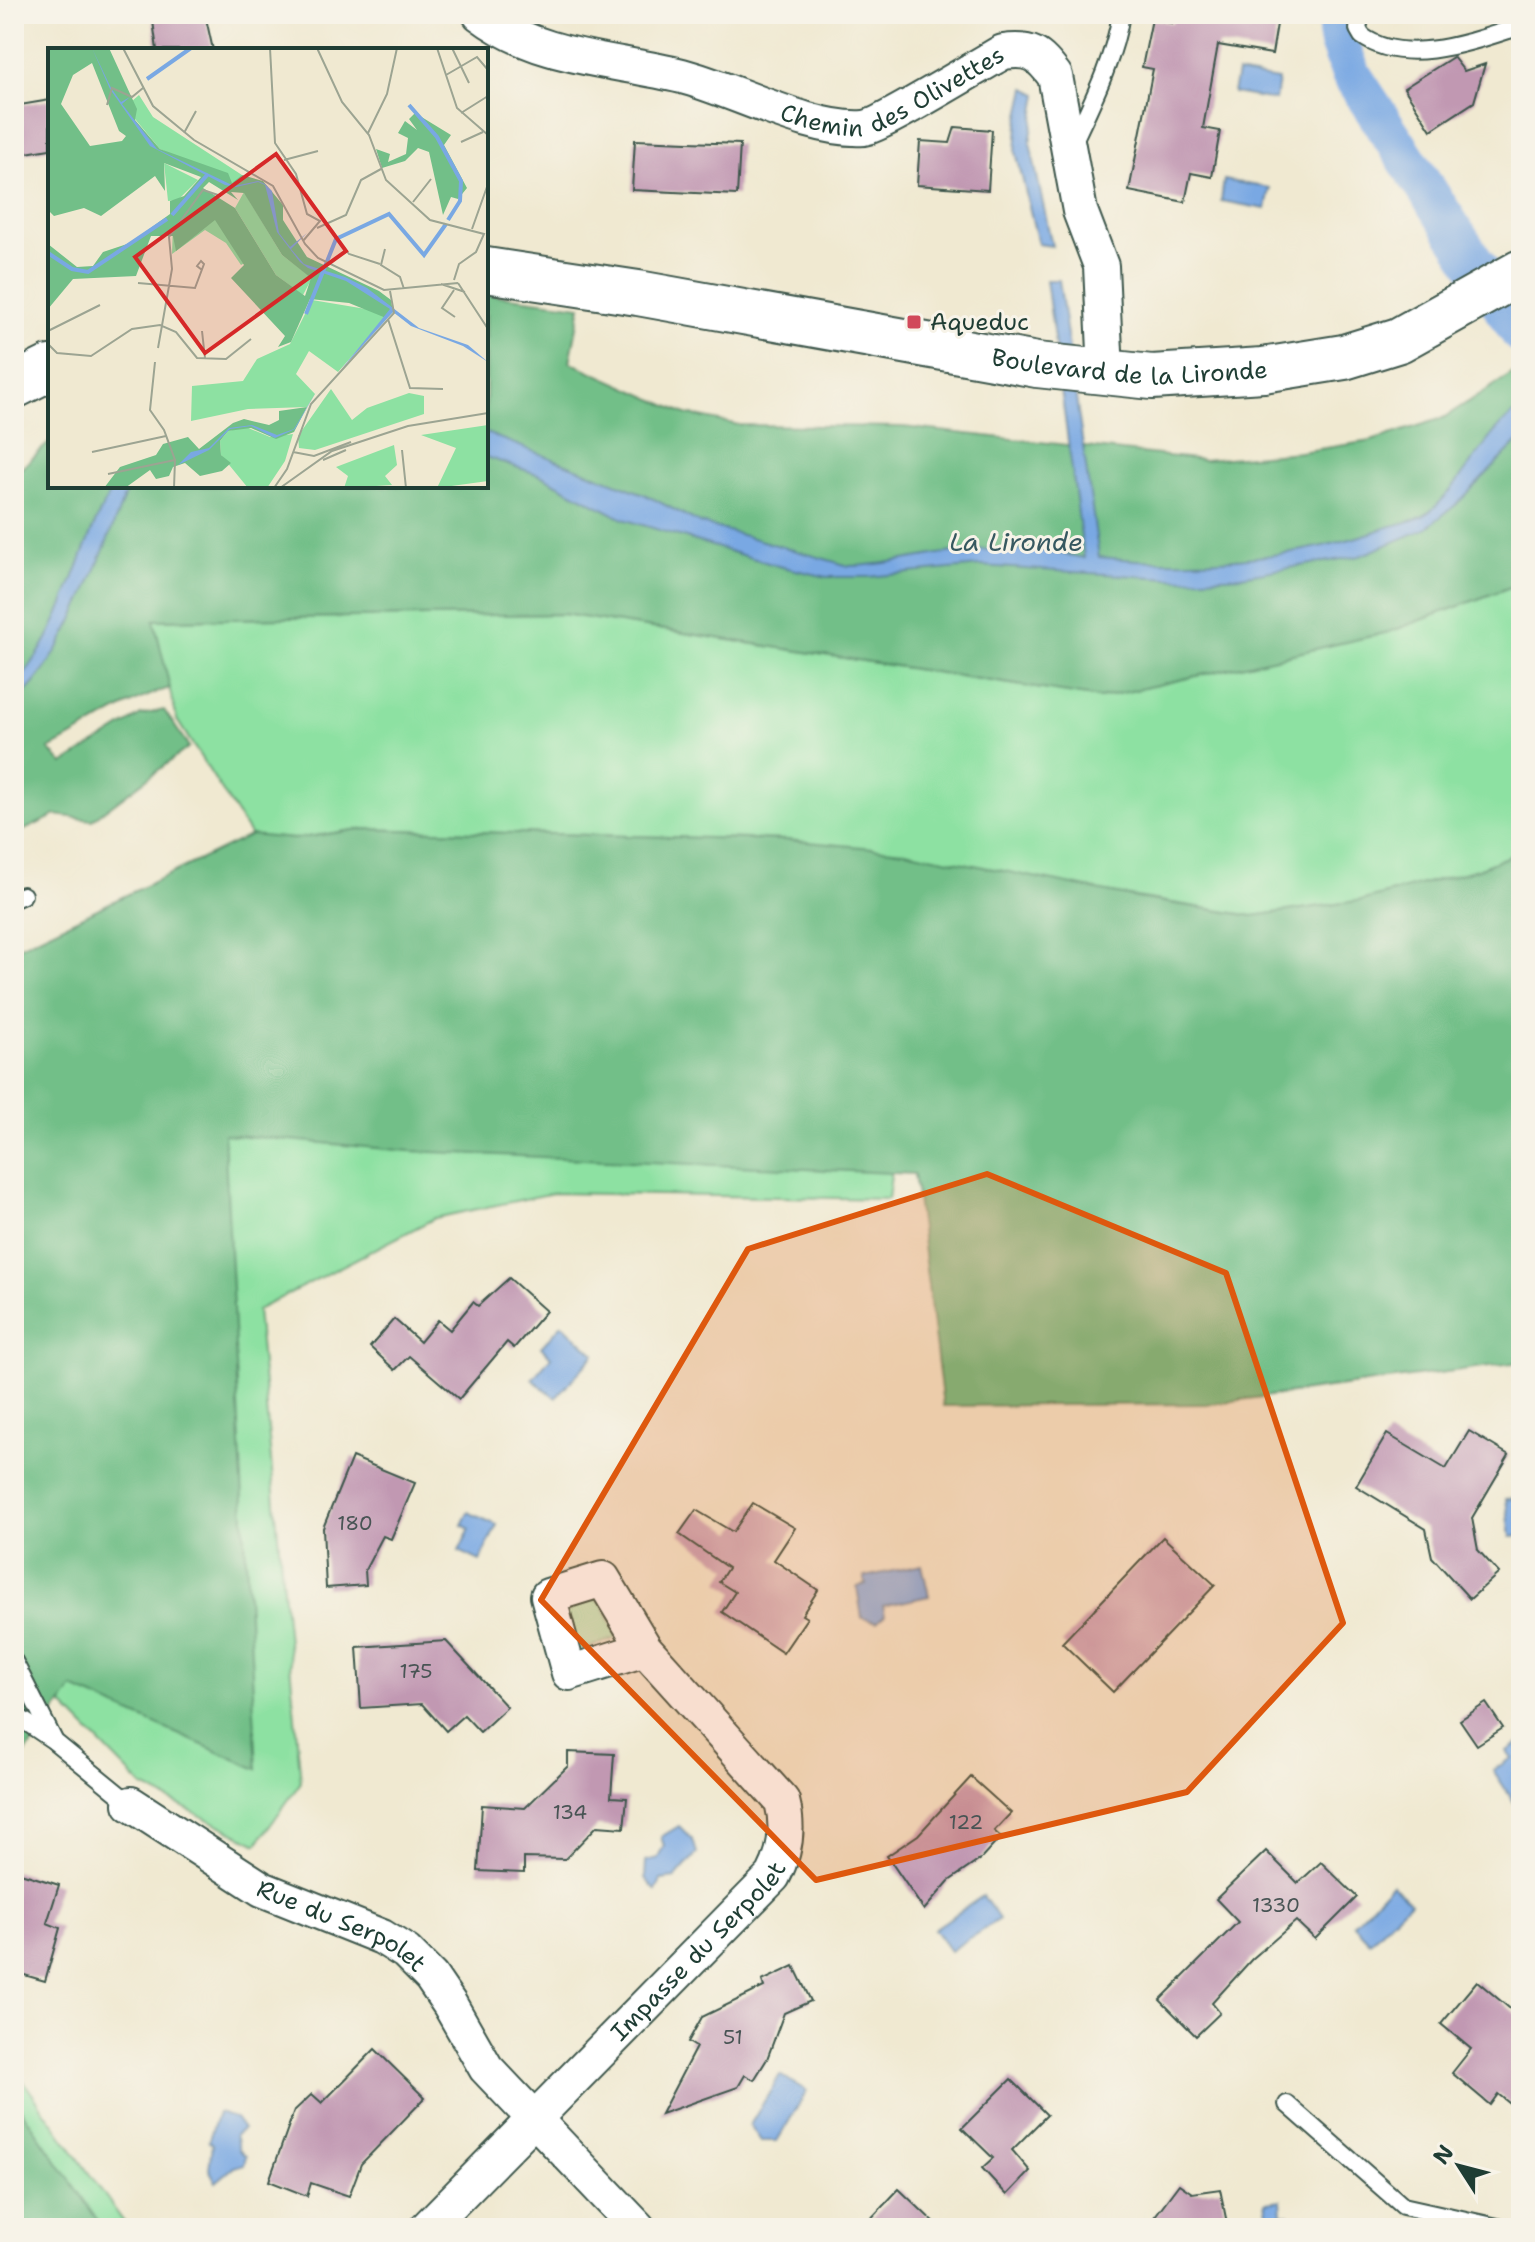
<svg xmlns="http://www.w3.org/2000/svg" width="1535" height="2242" font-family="'Shantell Sans',sans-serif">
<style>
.green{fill:#8de1a2;stroke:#568f6b;stroke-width:2}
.forest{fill:#72bf88;stroke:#487e5e;stroke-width:2}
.water{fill:#79a8e3;stroke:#4c728c;stroke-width:2}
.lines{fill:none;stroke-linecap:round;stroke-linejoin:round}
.canal{stroke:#79a8e3;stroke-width:40}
.building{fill:#c198b2}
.lane-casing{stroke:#3e574c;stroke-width:20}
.street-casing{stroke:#3e574c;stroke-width:38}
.secondary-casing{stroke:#3e574c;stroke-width:48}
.lane{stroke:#fff;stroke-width:16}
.street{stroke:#fff;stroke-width:34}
.secondary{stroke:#fff;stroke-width:44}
.marked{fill:#de580e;fill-opacity:0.2;stroke:#de580e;stroke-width:6;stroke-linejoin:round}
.poi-dot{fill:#d1495b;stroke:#f7f3e8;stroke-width:3}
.labels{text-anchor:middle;stroke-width:6;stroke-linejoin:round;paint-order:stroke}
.number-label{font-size:20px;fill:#485454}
.street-label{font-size:24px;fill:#1f3d34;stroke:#f7f3e8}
.poi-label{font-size:24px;fill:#1f3d34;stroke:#f7f3e8;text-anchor:start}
.water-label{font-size:26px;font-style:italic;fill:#365860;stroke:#f7f3e8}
.inset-river{fill:none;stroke:#79a8e3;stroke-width:4}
.inset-road{fill:none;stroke:#9ca492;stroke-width:2}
.view{fill:#d62828;fill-opacity:0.15;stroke:#d62828;stroke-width:4}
.inset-edge{fill:none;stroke:#1f3d34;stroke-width:4}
</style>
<rect width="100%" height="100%" fill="#f7f3e8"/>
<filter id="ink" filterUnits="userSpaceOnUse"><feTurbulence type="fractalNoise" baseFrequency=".0125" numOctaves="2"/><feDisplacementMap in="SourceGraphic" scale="16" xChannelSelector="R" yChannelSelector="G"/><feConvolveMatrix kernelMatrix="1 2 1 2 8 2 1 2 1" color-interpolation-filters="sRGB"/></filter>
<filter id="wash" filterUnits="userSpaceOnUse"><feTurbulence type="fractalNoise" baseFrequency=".006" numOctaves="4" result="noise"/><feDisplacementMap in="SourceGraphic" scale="32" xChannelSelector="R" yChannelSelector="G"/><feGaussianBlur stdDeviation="1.8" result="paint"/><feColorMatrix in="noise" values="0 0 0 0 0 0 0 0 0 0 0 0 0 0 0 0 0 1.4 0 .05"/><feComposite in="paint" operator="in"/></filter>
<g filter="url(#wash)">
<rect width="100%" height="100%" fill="#f0e9d1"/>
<g class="green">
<path d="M1521 583V851L1478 869 1364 900 1253 916 787 840 360 829 294 839 251 836 177 720 153 620 563 614 1100 698 1389 632Z"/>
<path d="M14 1049 904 1075 888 1199 553 1193 435 1218 257 1310 301 1782 257 1844 143 1787 14 1655Z"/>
<path d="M594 1598 603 1604 617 1638 577 1652 565 1614 581 1600Z"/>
<path d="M14 2068 128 2228H14Z"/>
</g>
<g class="forest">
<path d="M486 294 581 306 570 362 686 414 739 425 903 427 1204 460 1300 452 1371 441 1443 418 1521 368V583L1389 632 1100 698 563 614 154 620 170 688C126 701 89 729 49 749L63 764 141 715 164 710 189 747 92 820 56 815 14 835V475L50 442V486H486Z"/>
<path d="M360 829 787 840 905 851 1137 898 1253 916 1364 900 1478 869 1521 851V1362L1210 1404 943 1406 914 1174 409 1151 224 1134 257 1769 73 1688 14 1769V949L251 835 294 839Z"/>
<path d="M14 2099 103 2228H14Z"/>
</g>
<g class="water">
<path d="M1237 73 1278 80 1275 100 1233 93Z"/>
<path d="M1026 88 1038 94 1030 143 1052 246 1038 244 1016 152 1018 124Z"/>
<path d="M1224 180 1270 188 1266 209 1221 201Z"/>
<path d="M1046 280H1059L1099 557C1198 567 1294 561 1388 527 1401 523 1418 521 1428 513 1465 483 1482 435 1521 408V439L1457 504 1425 529 1360 556 1241 576 1184 579 980 566 869 577H827L778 566 623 519 540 475 486 457V433L644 494 700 523 849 566C885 566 918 556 954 552 996 547 1043 548 1084 558Z"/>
<path d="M114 486H128C109 538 60 674 14 701V685C63 637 78 545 114 486Z"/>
<path d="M562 1324 595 1354 556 1398 532 1379 551 1357 541 1347Z"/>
<path d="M1518 1498 1521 1500V1536L1511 1537 1506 1499Z"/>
<path d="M468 1512 497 1525 480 1561 459 1551 470 1529 462 1525Z"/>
<path d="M922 1565 929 1596 883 1606 885 1615 877 1622 862 1618 857 1587 866 1584 864 1577Z"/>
<path d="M1521 1741V1813L1493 1770 1512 1758 1507 1751Z"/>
<path d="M679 1826 693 1840 697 1853 675 1878 661 1880 656 1891 645 1878 646 1861 658 1858 664 1846 661 1837Z"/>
<path d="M1392 1884 1410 1902 1370 1942 1353 1924Z"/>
<path d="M983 1896 999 1919 950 1951 934 1929Z"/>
<path d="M780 2075 807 2091 777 2141H761L750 2125Z"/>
<path d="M218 2113 235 2118 243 2129 235 2135 239 2150 246 2156 244 2164 234 2167 216 2182 209 2169 212 2144 208 2142Z"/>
<path d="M1281 2200 1282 2214H1289L1292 2228H1259L1258 2219 1268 2216 1265 2202Z"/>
</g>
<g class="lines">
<path class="canal" d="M1337 14 1339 42 1351 74 1521 334"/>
</g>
<g id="blocks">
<g class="building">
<path d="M186 14H205L213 50H157L153 21Z"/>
<path d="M1174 14H1219L1277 24 1272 54 1218 45 1203 128 1220 131 1212 177 1191 173 1185 202 1129 191 1153 69 1142 67 1152 19 1172 23Z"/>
<path d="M1453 57 1464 71 1485 64 1474 102 1431 130 1404 88Z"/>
<path d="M50 100V149L14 155V106Z"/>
<path d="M955 127 992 130 988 190 917 185 920 141 950 143Z"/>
<path d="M635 140 740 144 737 195 632 190Z"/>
<path d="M509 1278 546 1311 514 1348 507 1342 459 1399 409 1356 395 1370 370 1347 394 1319 420 1342 438 1320 450 1330 473 1302 478 1306Z"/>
<path d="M1469 1431 1509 1455 1472 1518 1478 1550 1499 1573 1470 1599 1432 1557 1426 1529 1356 1486 1387 1434 1446 1469Z"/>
<path d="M352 1457 415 1483 391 1539 383 1536 365 1570 366 1585 326 1588 323 1528Z"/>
<path d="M753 1503 795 1528 774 1560 818 1590 802 1615 807 1618 783 1653 722 1612 735 1592 719 1582 728 1568 679 1534 696 1510 733 1532Z"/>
<path d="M1163 1537 1215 1585 1113 1692 1062 1643Z"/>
<path d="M446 1641 507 1707 480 1732 464 1715 446 1731 422 1704 361 1708 357 1647Z"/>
<path d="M1486 1703 1503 1728 1477 1745 1460 1720Z"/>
<path d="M568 1752 614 1754 611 1797 627 1798 624 1828 597 1826 565 1859 524 1858V1873L478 1871 482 1805 525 1808 568 1766Z"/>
<path d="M971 1777 1011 1813 994 1831 1001 1837 981 1859 949 1881 924 1910 887 1856 918 1835Z"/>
<path d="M1266 1851 1298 1883 1321 1862 1357 1897 1315 1939 1296 1921 1252 1959 1212 2003 1220 2013 1196 2036 1160 2000 1238 1922 1216 1899Z"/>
<path d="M14 1871 59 1885 47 1923 60 1928 45 1981 14 1972Z"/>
<path d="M794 1966 811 2001 784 2013 767 2059 754 2080 745 2075 738 2087 661 2114 696 2047 688 2042 702 2017 764 1987 762 1981Z"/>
<path d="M1477 1981 1521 2018V2113L1498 2094 1490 2105 1452 2073 1471 2049 1441 2024Z"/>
<path d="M375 2049 425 2098 361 2164 349 2196 311 2183 307 2196 269 2181 294 2111 312 2094 322 2103Z"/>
<path d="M1011 2079 1047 2115 1012 2150 1030 2171 1007 2195 982 2168 993 2158 962 2128Z"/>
<path d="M1179 2184 1192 2193 1220 2189 1228 2228H1146Z"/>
<path d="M899 2189 940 2228H862Z"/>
</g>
</g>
</g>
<g filter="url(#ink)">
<use href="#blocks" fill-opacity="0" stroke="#3e574c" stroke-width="2"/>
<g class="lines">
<defs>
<g id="lane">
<path d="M1361 14 1358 29 1362 36C1406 68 1476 40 1521 26"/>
<path d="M1073 143C1092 102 1114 59 1121 14"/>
<path d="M14 899 23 895"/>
<path d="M14 1661 55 1742 131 1804"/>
<path d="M14 1714 54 1741"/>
<path d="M1287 2104 1403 2206 1502 2228"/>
</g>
<g id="street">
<path id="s1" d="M480 14C539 59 612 59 682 76 733 89 812 132 864 128 879 127 981 64 1003 52 1031 48 1038 54 1055 76L1080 211 1101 266 1106 373"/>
<path id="s2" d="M131 1804 262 1889 382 1937 406 1952 431 1977 450 2005 486 2068 638 2228"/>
<path id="s3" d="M427 2228 773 1876C786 1852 789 1828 782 1801L645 1649 603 1579 548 1596 569 1673 645 1649"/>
</g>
<g id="secondary">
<path id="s4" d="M486 270 638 293 1037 365 1152 377 1263 370 1344 357 1399 340 1521 272"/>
<path d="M14 386 50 368"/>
</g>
</defs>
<use href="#lane" class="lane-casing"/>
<use href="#street" class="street-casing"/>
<use href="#secondary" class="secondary-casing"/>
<use href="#lane" class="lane"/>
<use href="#street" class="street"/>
<use href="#secondary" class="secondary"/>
</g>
</g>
<path class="marked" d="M987 1174 1226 1273 1343 1623 1187 1792 816 1880 541 1600 748 1249Z"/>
<rect class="poi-dot" x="906" y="314" width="16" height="16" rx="4"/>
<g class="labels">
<g class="number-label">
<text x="355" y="1530">180</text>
<text x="416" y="1678">175</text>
<text x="570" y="1819">134</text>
<text x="966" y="1829">122</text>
<text x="1276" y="1912">1330</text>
<text x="733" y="2044">51</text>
</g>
<g class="street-label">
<text dy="8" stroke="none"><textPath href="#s1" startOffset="440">Chemin des Olivettes</textPath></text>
<text dy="8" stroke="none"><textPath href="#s4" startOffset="652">Boulevard de la Lironde</textPath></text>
<text dy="8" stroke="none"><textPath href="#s2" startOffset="244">Rue du Serpolet</textPath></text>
<text dy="8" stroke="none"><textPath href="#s3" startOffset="388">Impasse du Serpolet</textPath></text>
</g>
<g class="poi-label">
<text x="930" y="330">Aqueduc</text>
</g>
<g class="water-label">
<text x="1016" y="551">La Lironde</text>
</g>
</g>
<g transform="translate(48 48)">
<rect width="440" height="440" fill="#f0e9d1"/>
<path d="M91 47 105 69 194 127 191 133 184 135 112 101 87 71 83 54ZM116 115 150 132 130 152 120 153ZM196 144 234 207 264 230 255 247 228 227 187 160ZM162 155 202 212 193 217 178 195 157 182 124 206 125 177ZM264 252 342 265 290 324 261 303 248 326 267 346 259 359 200 361 143 373 144 338 195 333 209 311 242 296ZM283 341 304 372 319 360 361 345 376 348V366L267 402 251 400 250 388ZM440 377V433L389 440 408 400 373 387ZM198 379 222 389 245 386 237 413 219 440H200L173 407 172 393 180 383ZM346 397 349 417 337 428 344 437 296 440 300 428 288 419Z" fill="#8de1a2"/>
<path d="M0 0H61L89 61 87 72 112 101 180 125 184 135 194 127 215 133 235 157V172L259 209 331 243 343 252 345 264 338 270 301 255 262 251 243 294 230 299 237 288 183 230 196 217 167 172 128 203 125 188H103L88 228 25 231 0 261V196L29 219 45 218 55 204 82 195 122 166V153L136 148 153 129 116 115 117 143 107 128 53 168 36 160 6 168 0 162ZM44 15 71 83 78 88 74 93 42 98 13 56 25 27ZM161 134 190 152 183 144 196 145 234 207 263 230 257 248 228 227 187 160 155 140ZM367 65 403 87 396 97 419 140 410 151 403 149 395 167 381 104 370 100 357 113 334 120 328 101 342 106 340 114 358 106 360 90 350 85 357 73 369 82 361 71ZM259 359 246 384 228 391 203 380 180 383 172 393 173 407 183 415 174 423 152 428 137 415 125 419 121 428 108 431 102 422 77 440H56L72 419 108 407 115 396 140 389 151 401 185 375 196 371 221 377 231 372V363Z" fill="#72bf88" fill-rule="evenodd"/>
<path d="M44 0 63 40 73 54 82 49 74 56 109 101 186 138 210 133 217 136 224 143 231 185 242 199 259 185 243 201 256 216 297 229 319 240 371 280 420 297 440 314 415 298 363 278 345 264 292 323 342 261 298 233 260 220 252 214 229 184 217 137 210 134 188 139 177 137 102 98 62 41ZM268 344 247 381 227 390 203 378 182 381 161 402 130 417 143 404 161 400 181 380 204 377 229 387 246 381Z" fill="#79a8e3"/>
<path class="inset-river" d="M99 31 143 0M361 57 389 89 413 133 412 153 400 172M124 167 160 126M0 205 24 221 40 224 119 171M258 266 288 191 341 166 376 207 398 176"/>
<path class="inset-road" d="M75 0 105 58 146 92 225 138 257 196 270 210 336 242 410 235M222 0 227 95 248 126 259 166 272 173 255 193M269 0 294 54 321 87 338 132 382 172 436 186 428 204 411 216 406 232M389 0 409 60 440 87M404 0 421 35M398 27 429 9 440 22M59 57 64 40 84 49 95 40M413 65 440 48M136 85 148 63M320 85 339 46 349 0M413 94 435 84M236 112 270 103M365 154 383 131M269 180 298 167 313 132 333 121M424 181 440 136M290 192 301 206 332 216M337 201 333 217 352 229 356 241M90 235 147 240 156 216 153 213 149 218 154 222M410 235 440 281M393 236 417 244M406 242 394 260 407 269M340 271 362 340 395 341M0 283 52 257M154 283 157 310M0 296 9 305 43 308 84 281 112 277 128 284 149 310 178 311 203 291M110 300 124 221 121 189 155 142 173 148M107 314 102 362 116 382 127 412 126 440M354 402 358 440M44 404 118 388M245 404 266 408 303 394M275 412 298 402M60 426 127 412M226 440 239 421 263 356 346 265 342 243M232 440 284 403 360 378 440 365"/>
<path class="view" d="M228 106 298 203 157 305 87 209Z"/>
<rect width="440" height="440" class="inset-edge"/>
</g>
<rect width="1535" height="2242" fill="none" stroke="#f7f3e8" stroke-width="48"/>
<g transform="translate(1459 2166) rotate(306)" stroke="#f7f3e8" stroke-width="6" paint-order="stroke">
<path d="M0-6L14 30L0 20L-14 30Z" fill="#1f3d34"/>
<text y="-12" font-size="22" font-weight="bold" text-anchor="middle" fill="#1f3d34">N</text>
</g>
</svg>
